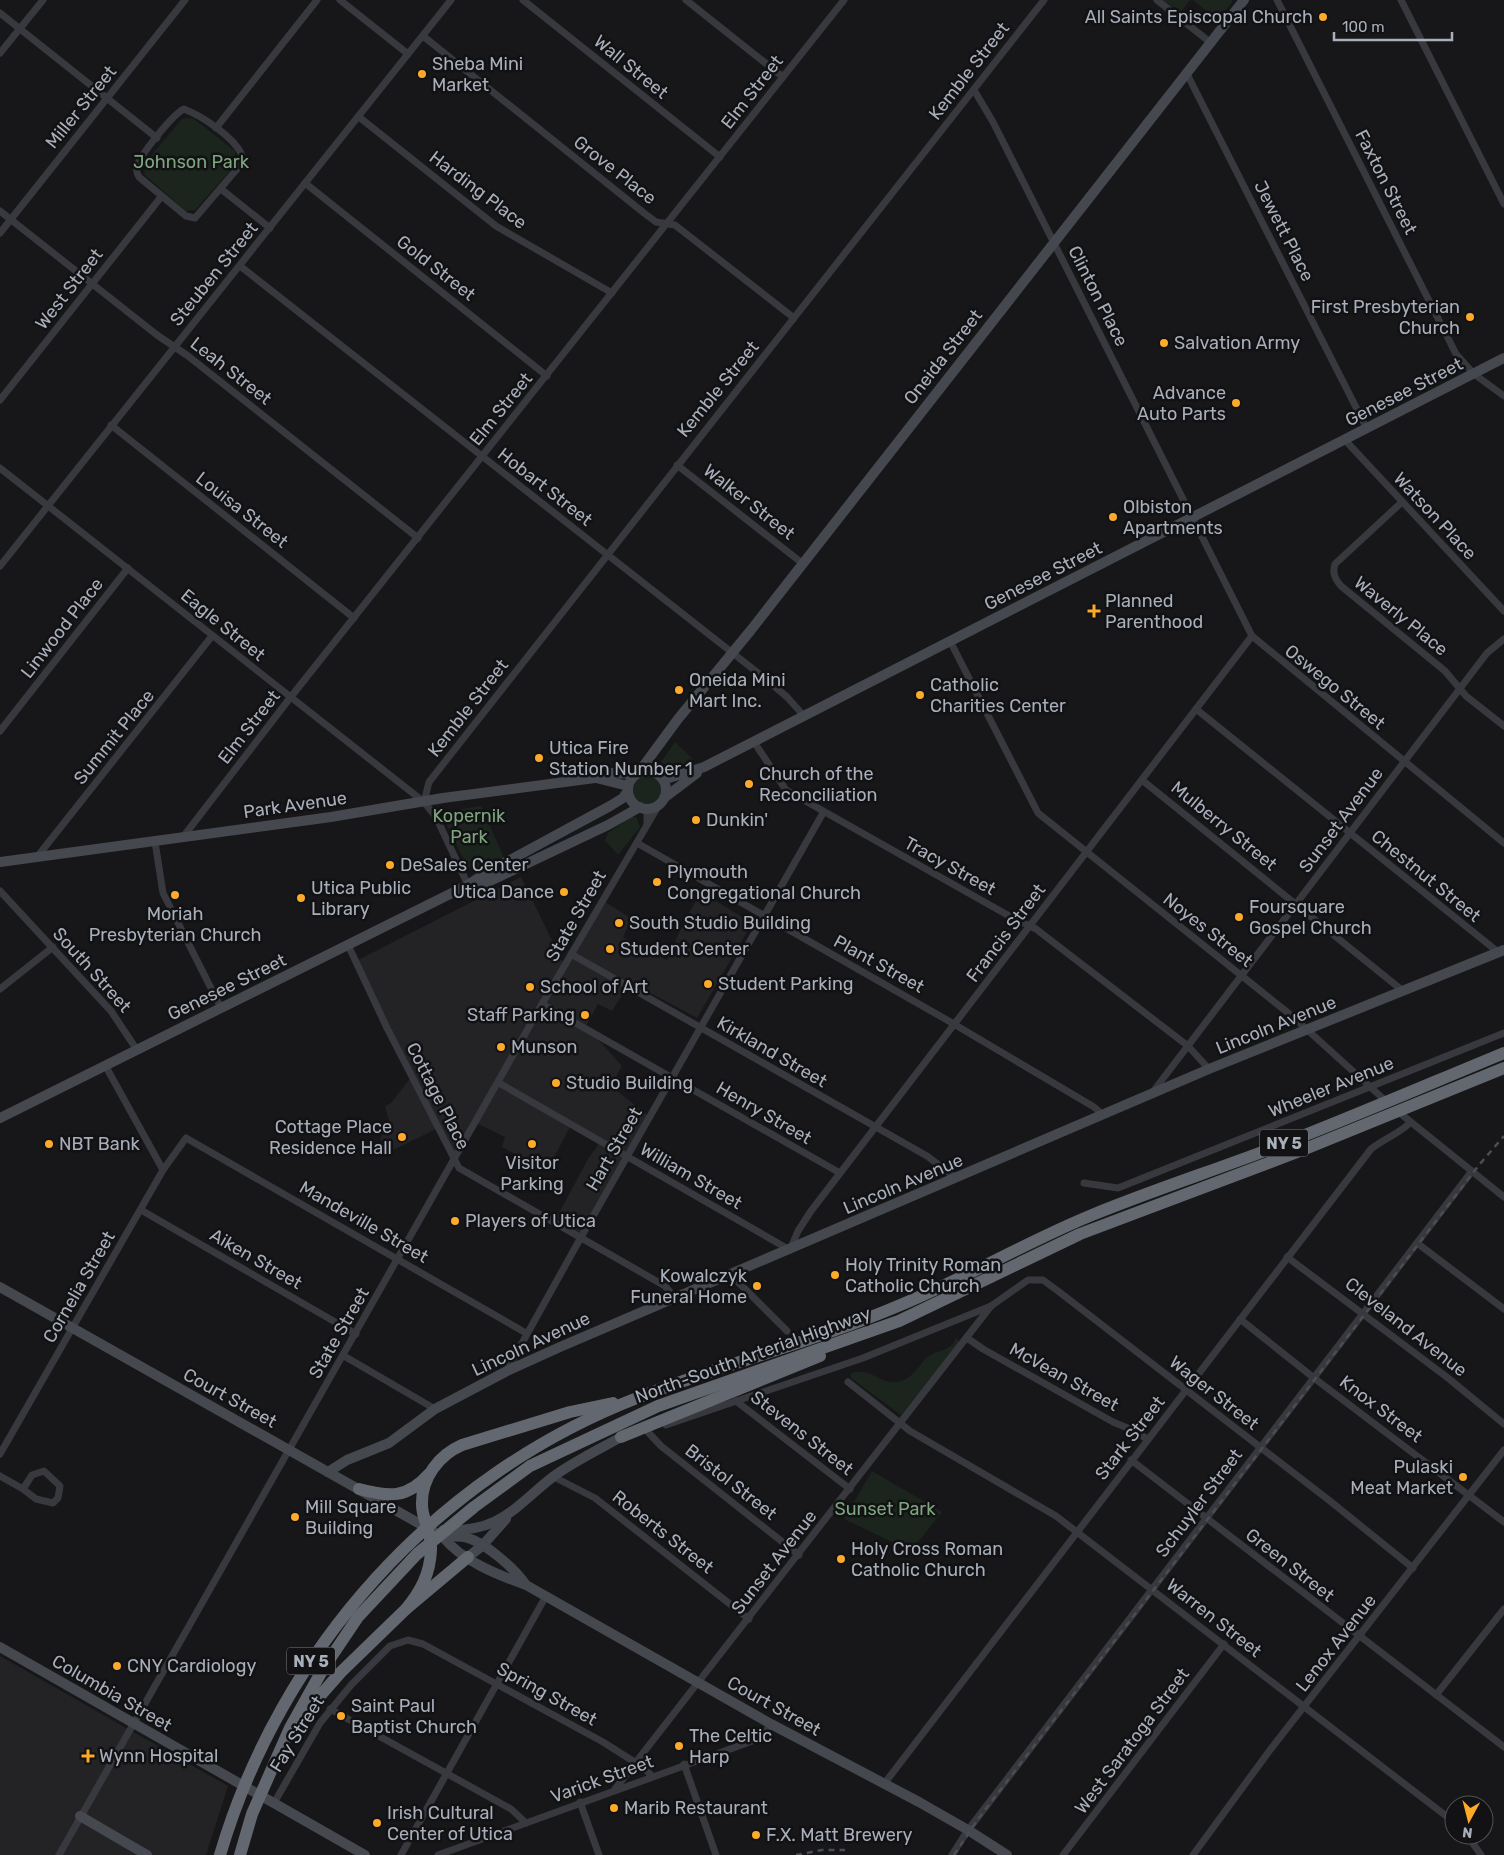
<svg xmlns="http://www.w3.org/2000/svg" width="1504" height="1855" font-family="Rubik,sans-serif">
<style>
.built{fill:#232326}
.green{fill:#1c251d}
.lines{fill:none;stroke-linecap:round;stroke-linejoin:round}
.street{stroke:#38393e;stroke-width:7}
.secondary{stroke:#45484f;stroke-width:10}
.highway{stroke:#636770;stroke-width:12}
.rail{stroke:#4a4d54;stroke-width:2.5;stroke-dasharray:6 5;stroke-linecap:butt}
.poi-dot{fill:#fda92a;stroke:#121214;stroke-width:2}
.labels{text-anchor:middle;stroke-width:5;stroke-linejoin:round;paint-order:stroke}
.shield{fill:#121214;stroke:#7b8088;stroke-width:1}
.shield-label{font-size:16px;font-weight:bold;fill:#a8afba}
.poi-label{font-size:18px;fill:#a8afba;stroke:#121214;text-anchor:start}
.street-label{font-size:18px;fill:#a8afba;stroke:#121214}
.park-label{font-size:18px;fill:#7ea67e;stroke:#121214}
</style>
<rect width="100%" height="100%" fill="#171719"/>
<g class="built">
<path d="M521 877 564 965 602 900 632 919 623 937 667 960 683 924 701 892 752 923 697 1018 630 982 612 1011 598 1004 586 1026 622 1066 611 1086 650 1117 580 1239 553 1224 588 1159 600 1142 571 1125 547 1171 502 1147 505 1137 476 1123 454 1161 438 1128 387 1153 380 1138 390 1125 385 1106 391 1103 412 1076 356 961Z"/>
<path d="M0 1656 228 1786 206 1855H0Z"/>
</g>
<g class="green">
<path d="M1163 0H1190L1180 13Z"/>
<path d="M1193 0H1232L1233 1 1218 20Z"/>
<path d="M187 118 194 119 235 151 234 166 195 210 186 211 144 174 149 158 182 119Z"/>
<path d="M675 742 693 759 672 771 661 762Z"/>
<circle cx="647" cy="790" r="18"/>
<path d="M481 806 504 858 474 872 467 866 441 813Z"/>
<path d="M631 817H636L640 827 618 855 605 840 608 833Z"/>
<path d="M956 1338 960 1342 901 1415 851 1378V1373C875 1366 882 1391 906 1379 917 1373 921 1360 931 1355 941 1349 951 1351 956 1338Z"/>
<path d="M872 1471 942 1512 911 1551 844 1519Z"/>
</g>
<g class="lines">
<g class="street">
<path d="M340 0 408 54"/>
<path d="M523 0 720 157"/>
<path d="M686 0 783 77"/>
<path d="M1157 0 1211 43"/>
<path d="M1277 0 1456 354 1474 374 1504 396"/>
<path d="M1401 0 1504 204"/>
<path d="M0 13 157 138"/>
<path d="M423 36 644 213 656 222 675 225 794 318"/>
<path d="M0 53 43 0"/>
<path d="M1187 74 1367 429"/>
<path d="M974 90 993 122 1252 636 1504 843"/>
<path d="M184 109C202 116 234 137 242 155L237 169 195 218 186 216 139 177C137 173 136 171 137 166 141 154 173 114 184 109Z"/>
<path d="M359 117 496 226 612 293"/>
<path d="M216 128 317 0"/>
<path d="M305 183 547 376"/>
<path d="M221 189 270 228"/>
<path d="M0 211 157 335 188 356 418 538"/>
<path d="M0 233 185 0"/>
<path d="M240 266 767 680 787 697 804 716"/>
<path d="M0 400 161 197"/>
<path d="M111 425 354 618"/>
<path d="M1345 440 1504 611"/>
<path d="M677 465 802 563"/>
<path d="M0 468 424 802 436 817 468 885"/>
<path d="M1402 502 1335 564C1332 573 1335 579 1341 586L1445 671 1466 696 1504 726"/>
<path d="M0 566 451 0"/>
<path d="M950 641 1038 813 1292 1016 1388 1103"/>
<path d="M1196 709 1498 952"/>
<path d="M0 731 128 568"/>
<path d="M754 742 786 790 1011 917 1036 929 1188 1046 1209 1069"/>
<path d="M1142 780 1403 991"/>
<path d="M424 802 429 782 1044 0"/>
<path d="M642 808 647 813V824"/>
<path d="M183 837 290 698 844 0"/>
<path d="M155 842 163 893 221 1008"/>
<path d="M637 843 947 1020 1094 1107 1103 1115"/>
<path d="M37 857 212 636"/>
<path d="M0 891 111 1011 137 1050"/>
<path d="M348 945 387 1028 459 1168 665 1286 674 1297"/>
<path d="M571 954 927 1156 956 1178"/>
<path d="M0 989 53 947"/>
<path d="M542 1004 840 1173"/>
<path d="M105 1065 163 1170"/>
<path d="M499 1083 790 1250 798 1231 811 1211 1252 636"/>
<path d="M1152 1093 1487 653 1504 639"/>
<path d="M1396 1110 1504 1197"/>
<path d="M1084 1183 1118 1188 1504 1033"/>
<path d="M141 1210 356 1334"/>
<path d="M1417 1243 1504 1309"/>
<path d="M1287 1257 1448 1378 1504 1424"/>
<path d="M731 1275 787 1331"/>
<path d="M1240 1319 1314 1378 1504 1522"/>
<path d="M967 1338 983 1349 1113 1422 1135 1431 1147 1439"/>
<path d="M344 1356 435 1409"/>
<path d="M507 1370 580 1239 823 813"/>
<path d="M848 1382 910 1431 1056 1516 1454 1822"/>
<path d="M736 1401 850 1489"/>
<path d="M666 1425 863 1358 991 1306"/>
<path d="M647 1431 661 1446 799 1555"/>
<path d="M0 1454 163 1170 186 1138 526 1333"/>
<path d="M1131 1460 1504 1747"/>
<path d="M44 1471 60 1486 58 1498 53 1503 36 1499 23 1489 32 1475Z"/>
<path d="M0 1476 23 1489"/>
<path d="M554 1477 595 1498 749 1619"/>
<path d="M1436 1695 1504 1609"/>
<path d="M330 1709 511 1809 526 1823"/>
<path d="M684 1764 716 1855"/>
<path d="M884 1784 1371 1149C1384 1139 1398 1134 1410 1123"/>
<path d="M615 1789 991 1306 1028 1280H1043L1058 1291 1330 1501 1413 1568"/>
<path d="M580 1802 599 1855"/>
<path d="M274 1803 320 1723 351 1685 390 1646 408 1640 423 1644 603 1742 644 1768 652 1776"/>
<path d="M1467 1835 1481 1855"/>
<path d="M59 1855 542 1004 660 803"/>
<path d="M401 1855 546 1596"/>
<path d="M438 1855 755 1740 764 1734 771 1724"/>
<path d="M952 1855 968 1830 1472 1171"/>
<path d="M1063 1855 1224 1644"/>
<path d="M1193 1855 1270 1750 1504 1450"/>
</g>
<g class="secondary">
<circle cx="647" cy="790" r="19"/>
<path d="M639 772 678 719 751 630 1244 0"/>
<path d="M661 777 669 778 704 767 1504 358"/>
<path d="M596 778 628 786"/>
<path d="M664 798 697 773"/>
<path d="M0 862 331 817 443 798 595 778 610 773 637 774"/>
<path d="M472 885 488 882 608 825 640 807"/>
<path d="M0 1118 468 885 486 873 610 806 623 798 628 791"/>
<path d="M0 1287 443 1537C462 1561 498 1575 526 1585L771 1724 919 1802 968 1830 1007 1855"/>
<path d="M328 1472 347 1460 389 1443 435 1409 507 1371 560 1347 1209 1069 1504 950"/>
<path d="M443 1530C501 1533 514 1507 554 1476 575 1461 598 1450 621 1437"/>
<path d="M444 1537C450 1537 458 1536 464 1537 484 1541 515 1569 526 1585"/>
<path d="M468 1557 482 1546 506 1519"/>
<path d="M0 1647 365 1855"/>
<path d="M80 1816 147 1855"/>
</g>
<g class="highway">
<path d="M621 1437 820 1356"/>
<path d="M359 1489C389 1497 407 1499 429 1474"/>
<path d="M406 1609C421 1591 430 1574 431 1550 432 1532 422 1520 422 1505 421 1478 439 1455 462 1445L570 1412 613 1403"/>
<path d="M304 1714 341 1672 406 1609 468 1557"/>
<path d="M220 1855C281 1648 436 1476 637 1398 723 1364 813 1342 898 1306 964 1279 1026 1242 1092 1215 1148 1192 1206 1173 1262 1152 1343 1121 1424 1086 1504 1053"/>
<path d="M240 1855 252 1814 290 1728 323 1669 358 1617 417 1554 474 1507 530 1466 658 1406 899 1321 1080 1234 1300 1151 1504 1068"/>
</g>
<g class="rail">
<path d="M796 1855 822 1850H845"/>
<path d="M954 1855 978 1819 1479 1165 1504 1136"/>
</g>
</g>
<g class="poi-dot">
<circle cx="1323" cy="17" r="5"/>
<circle cx="422" cy="74" r="5"/>
<circle cx="1470" cy="317" r="5"/>
<circle cx="1164" cy="343" r="5"/>
<circle cx="1236" cy="403" r="5"/>
<circle cx="1113" cy="517" r="5"/>
<path d="M1091.5 603.5h5v5h5v5h-5v5h-5v-5h-5v-5h5z"/>
<circle cx="679" cy="690" r="5"/>
<circle cx="920" cy="695" r="5"/>
<circle cx="539" cy="758" r="5"/>
<circle cx="749" cy="784" r="5"/>
<circle cx="696" cy="820" r="5"/>
<circle cx="390" cy="865" r="5"/>
<circle cx="657" cy="882" r="5"/>
<circle cx="564" cy="892" r="5"/>
<circle cx="175" cy="895" r="5"/>
<circle cx="301" cy="898" r="5"/>
<circle cx="1239" cy="917" r="5"/>
<circle cx="619" cy="923" r="5"/>
<circle cx="610" cy="949" r="5"/>
<circle cx="708" cy="984" r="5"/>
<circle cx="530" cy="987" r="5"/>
<circle cx="585" cy="1015" r="5"/>
<circle cx="501" cy="1047" r="5"/>
<circle cx="556" cy="1083" r="5"/>
<circle cx="402" cy="1137" r="5"/>
<circle cx="49" cy="1144" r="5"/>
<circle cx="532" cy="1144" r="5"/>
<circle cx="455" cy="1221" r="5"/>
<circle cx="835" cy="1275" r="5"/>
<circle cx="757" cy="1286" r="5"/>
<circle cx="1463" cy="1477" r="5"/>
<circle cx="295" cy="1517" r="5"/>
<circle cx="841" cy="1559" r="5"/>
<circle cx="117" cy="1666" r="5"/>
<circle cx="341" cy="1716" r="5"/>
<circle cx="679" cy="1746" r="5"/>
<path d="M85.5 1748.5h5v5h5v5h-5v5h-5v-5h-5v-5h5z"/>
<circle cx="614" cy="1808" r="5"/>
<circle cx="377" cy="1823" r="5"/>
<circle cx="756" cy="1835" r="5"/>
</g>
<g class="labels">
<g class="shield">
<rect x="1260" y="1129.5" width="48" height="27" rx="4"/>
<rect x="287" y="1647.5" width="48" height="27" rx="4"/>
</g>
<g class="shield-label">
<text x="1284" y="1149">NY 5</text>
<text x="311" y="1667">NY 5</text>
</g>
<g class="poi-label">
<text x="1313" y="23" text-anchor="end">All Saints Episcopal Church</text>
<text x="432" y="70">Sheba Mini<tspan x="432" dy="21">Market</tspan></text>
<text x="1460" y="313" text-anchor="end">First Presbyterian<tspan x="1460" dy="21">Church</tspan></text>
<text x="1174" y="349">Salvation Army</text>
<text x="1226" y="399" text-anchor="end">Advance<tspan x="1226" dy="21">Auto Parts</tspan></text>
<text x="1123" y="513">Olbiston<tspan x="1123" dy="21">Apartments</tspan></text>
<text x="1105" y="607">Planned<tspan x="1105" dy="21">Parenthood</tspan></text>
<text x="689" y="686">Oneida Mini<tspan x="689" dy="21">Mart Inc.</tspan></text>
<text x="930" y="691">Catholic<tspan x="930" dy="21">Charities Center</tspan></text>
<text x="549" y="754">Utica Fire<tspan x="549" dy="21">Station Number 1</tspan></text>
<text x="759" y="780">Church of the<tspan x="759" dy="21">Reconciliation</tspan></text>
<text x="706" y="826">Dunkin'</text>
<text x="400" y="871">DeSales Center</text>
<text x="667" y="878">Plymouth<tspan x="667" dy="21">Congregational Church</tspan></text>
<text x="311" y="894">Utica Public<tspan x="311" dy="21">Library</tspan></text>
<text x="554" y="898" text-anchor="end">Utica Dance</text>
<text x="1249" y="913">Foursquare<tspan x="1249" dy="21">Gospel Church</tspan></text>
<text x="175" y="920" text-anchor="middle">Moriah<tspan x="175" dy="21">Presbyterian Church</tspan></text>
<text x="629" y="929">South Studio Building</text>
<text x="620" y="955">Student Center</text>
<text x="718" y="990">Student Parking</text>
<text x="540" y="993">School of Art</text>
<text x="575" y="1021" text-anchor="end">Staff Parking</text>
<text x="511" y="1053">Munson</text>
<text x="566" y="1089">Studio Building</text>
<text x="392" y="1133" text-anchor="end">Cottage Place<tspan x="392" dy="21">Residence Hall</tspan></text>
<text x="59" y="1150">NBT Bank</text>
<text x="532" y="1169" text-anchor="middle">Visitor<tspan x="532" dy="21">Parking</tspan></text>
<text x="465" y="1227">Players of Utica</text>
<text x="845" y="1271">Holy Trinity Roman<tspan x="845" dy="21">Catholic Church</tspan></text>
<text x="747" y="1282" text-anchor="end">Kowalczyk<tspan x="747" dy="21">Funeral Home</tspan></text>
<text x="1453" y="1473" text-anchor="end">Pulaski<tspan x="1453" dy="21">Meat Market</tspan></text>
<text x="305" y="1513">Mill Square<tspan x="305" dy="21">Building</tspan></text>
<text x="851" y="1555">Holy Cross Roman<tspan x="851" dy="21">Catholic Church</tspan></text>
<text x="127" y="1672">CNY Cardiology</text>
<text x="351" y="1712">Saint Paul<tspan x="351" dy="21">Baptist Church</tspan></text>
<text x="689" y="1742">The Celtic<tspan x="689" dy="21">Harp</tspan></text>
<text x="99" y="1762">Wynn Hospital</text>
<text x="624" y="1814">Marib Restaurant</text>
<text x="387" y="1819">Irish Cultural<tspan x="387" dy="21">Center of Utica</tspan></text>
<text x="766" y="1841">F.X. Matt Brewery</text>
</g>
<g class="street-label">
<text transform="translate(631 67) rotate(39)" y="6">Wall Street</text>
<text transform="translate(969 71) rotate(-52)" y="6">Kemble Street</text>
<text transform="translate(752 92) rotate(-52)" y="6">Elm Street</text>
<text transform="translate(81 107) rotate(-51)" y="6">Miller Street</text>
<text transform="translate(615 170) rotate(38)" y="6">Grove Place</text>
<text transform="translate(1386 182) rotate(63)" y="6">Faxton Street</text>
<text transform="translate(478 190) rotate(37)" y="6">Harding Place</text>
<text transform="translate(1284 231) rotate(63)" y="6">Jewett Place</text>
<text transform="translate(436 268) rotate(38)" y="6">Gold Street</text>
<text transform="translate(214 274) rotate(-51)" y="6">Steuben Street</text>
<text transform="translate(69 289) rotate(-52)" y="6">West Street</text>
<text transform="translate(1098 296) rotate(63)" y="6">Clinton Place</text>
<text transform="translate(943 357) rotate(-52)" y="6">Oneida Street</text>
<text transform="translate(231 371) rotate(38)" y="6">Leah Street</text>
<text transform="translate(718 389) rotate(-51)" y="6">Kemble Street</text>
<text transform="translate(1404 392) rotate(-27)" y="6">Genesee Street</text>
<text transform="translate(501 409) rotate(-51)" y="6">Elm Street</text>
<text transform="translate(545 487) rotate(38)" y="6">Hobart Street</text>
<text transform="translate(749 502) rotate(38)" y="6">Walker Street</text>
<text transform="translate(242 510) rotate(38)" y="6">Louisa Street</text>
<text transform="translate(1435 516) rotate(47)" y="6">Watson Place</text>
<text transform="translate(1043 576) rotate(-27)" y="6">Genesee Street</text>
<text transform="translate(1401 616) rotate(39)" y="6">Waverly Place</text>
<text transform="translate(223 625) rotate(39)" y="6">Eagle Street</text>
<text transform="translate(62 628) rotate(-52)" y="6">Linwood Place</text>
<text transform="translate(1335 687) rotate(39)" y="6">Oswego Street</text>
<text transform="translate(468 708) rotate(-52)" y="6">Kemble Street</text>
<text transform="translate(249 727) rotate(-52)" y="6">Elm Street</text>
<text transform="translate(114 737) rotate(-51)" y="6">Summit Place</text>
<text transform="translate(295 805) rotate(-8)" y="6">Park Avenue</text>
<text transform="translate(1341 820) rotate(-53)" y="6">Sunset Avenue</text>
<text transform="translate(1224 826) rotate(39)" y="6">Mulberry Street</text>
<text transform="translate(950 866) rotate(29)" y="6">Tracy Street</text>
<text transform="translate(1426 876) rotate(39)" y="6">Chestnut Street</text>
<text transform="translate(576 916) rotate(-60)" y="6">State Street</text>
<text transform="translate(1208 930) rotate(38)" y="6">Noyes Street</text>
<text transform="translate(1006 933) rotate(-53)" y="6">Francis Street</text>
<text transform="translate(879 964) rotate(29)" y="6">Plant Street</text>
<text transform="translate(92 970) rotate(48)" y="6">South Street</text>
<text transform="translate(227 987) rotate(-26)" y="6">Genesee Street</text>
<text transform="translate(1276 1025) rotate(-22)" y="6">Lincoln Avenue</text>
<text transform="translate(772 1052) rotate(30)" y="6">Kirkland Street</text>
<text transform="translate(1331 1087) rotate(-22)" y="6">Wheeler Avenue</text>
<text transform="translate(438 1096) rotate(63)" y="6">Cottage Place</text>
<text transform="translate(764 1113) rotate(30)" y="6">Henry Street</text>
<text transform="translate(614 1149) rotate(-60)" y="6">Hart Street</text>
<text transform="translate(691 1176) rotate(30)" y="6">William Street</text>
<text transform="translate(903 1184) rotate(-23)" y="6">Lincoln Avenue</text>
<text transform="translate(364 1222) rotate(30)" y="6">Mandeville Street</text>
<text transform="translate(256 1259) rotate(30)" y="6">Aiken Street</text>
<text transform="translate(79 1287) rotate(-60)" y="6">Cornelia Street</text>
<text transform="translate(1406 1327) rotate(38)" y="6">Cleveland Avenue</text>
<text transform="translate(339 1333) rotate(-60)" y="6">State Street</text>
<text transform="translate(531 1344) rotate(-25)" y="6">Lincoln Avenue</text>
<text transform="translate(753 1355) rotate(-20)" y="6">North-South Arterial Highway</text>
<text transform="translate(1064 1377) rotate(29)" y="6">McVean Street</text>
<text transform="translate(1214 1393) rotate(38)" y="6">Wager Street</text>
<text transform="translate(230 1398) rotate(29)" y="6">Court Street</text>
<text transform="translate(1381 1409) rotate(37)" y="6">Knox Street</text>
<text transform="translate(802 1433) rotate(38)" y="6">Stevens Street</text>
<text transform="translate(1130 1438) rotate(-52)" y="6">Stark Street</text>
<text transform="translate(731 1482) rotate(38)" y="6">Bristol Street</text>
<text transform="translate(1199 1503) rotate(-53)" y="6">Schuyler Street</text>
<text transform="translate(663 1532) rotate(38)" y="6">Roberts Street</text>
<text transform="translate(774 1562) rotate(-52)" y="6">Sunset Avenue</text>
<text transform="translate(1290 1565) rotate(38)" y="6">Green Street</text>
<text transform="translate(1214 1618) rotate(38)" y="6">Warren Street</text>
<text transform="translate(1336 1643) rotate(-52)" y="6">Lenox Avenue</text>
<text transform="translate(112 1693) rotate(30)" y="6">Columbia Street</text>
<text transform="translate(547 1694) rotate(29)" y="6">Spring Street</text>
<text transform="translate(774 1706) rotate(29)" y="6">Court Street</text>
<text transform="translate(297 1734) rotate(-58)" y="6">Fay Street</text>
<text transform="translate(1132 1741) rotate(-53)" y="6">West Saratoga Street</text>
<text transform="translate(602 1779) rotate(-20)" y="6">Varick Street</text>
</g>
<g class="park-label">
<text x="191" y="168">Johnson Park</text>
<text x="469" y="822">Kopernik<tspan x="469" dy="21">Park</tspan></text>
<text x="885" y="1515">Sunset Park</text>
</g>
</g>
<g transform="translate(1469 1820) rotate(187)"><circle r="24" fill="#121214" stroke="#4e5156"/>
<path d="M0-4L9 19L0 12L-9 19Z" fill="#fda92a"/>
<text y="-8" font-size="14" font-weight="bold" text-anchor="middle" fill="#a8afba">N</text>
</g>
<path d="M1334 32v8h118v-8" fill="none" stroke="#a8afba" stroke-width="2.5"/>
<text x="1342" y="32" font-size="15" fill="#a8afba" stroke="#121214" stroke-width="4" paint-order="stroke">100 m</text>
</svg>
